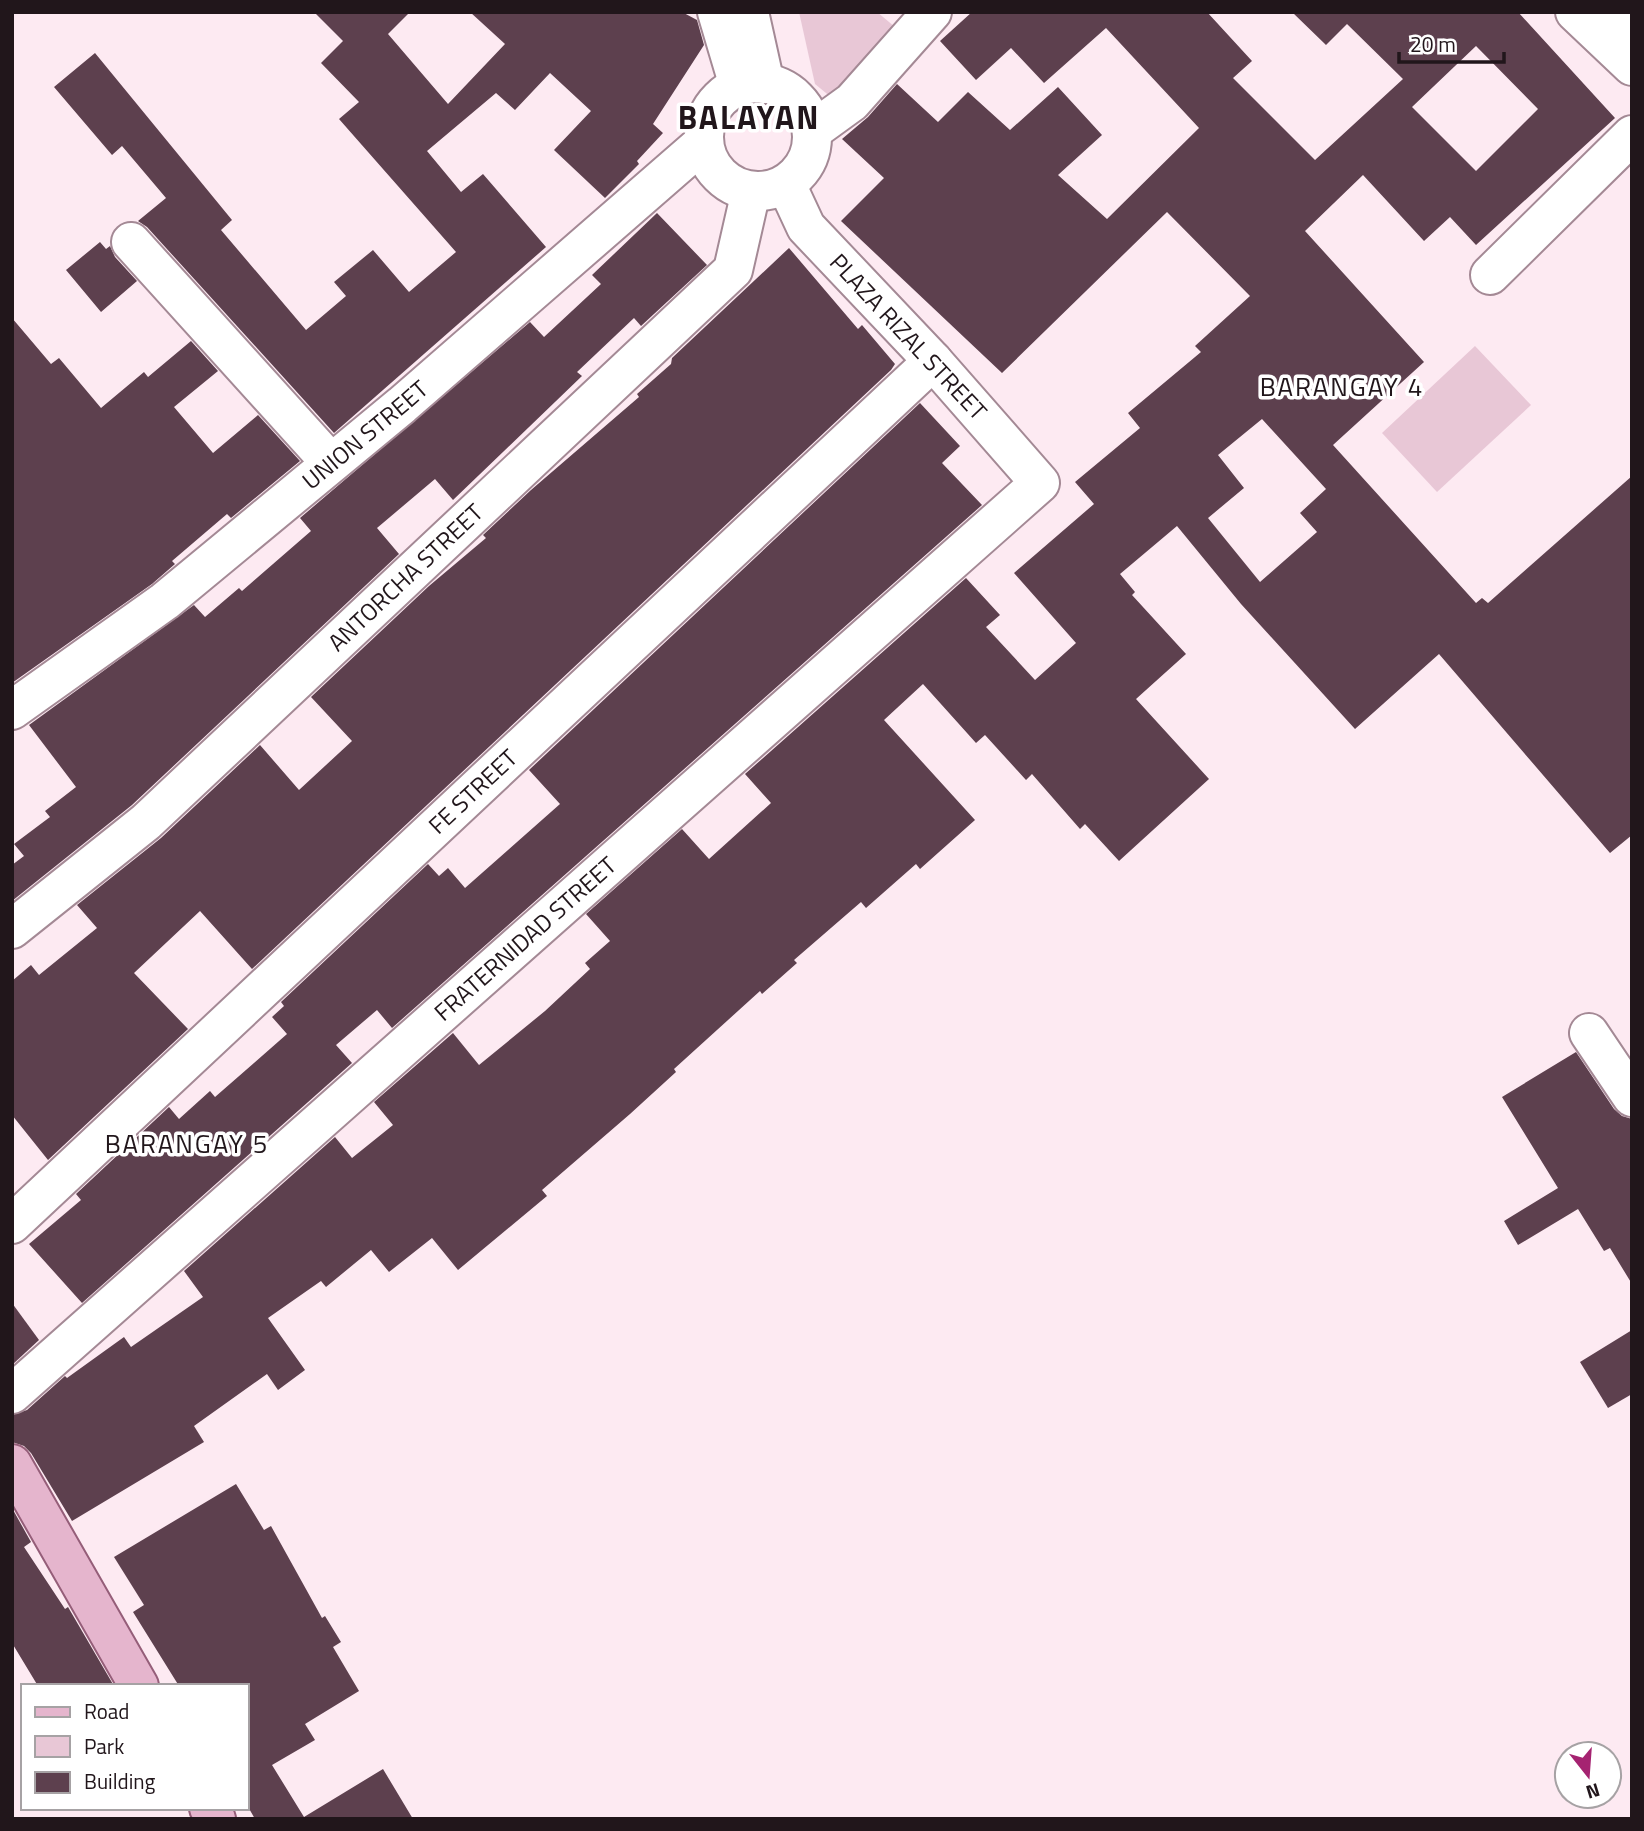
<svg xmlns="http://www.w3.org/2000/svg" width="1644" height="1831" font-family="'Titillium Web',sans-serif">
<style>
.green{fill:#e8c7d6}
.building{fill:#5d404e;fill-rule:evenodd}
.lines{fill:none;stroke-linecap:round;stroke-linejoin:round}
.minor-casing{stroke:#a48995;stroke-width:42}
.major-casing{stroke:#955e79;stroke-width:42}
.minor{stroke:#fff;stroke-width:38}
.major{stroke:#e5b5cd;stroke-width:38}
.labels{text-anchor:middle;stroke-width:7;stroke-linejoin:round;paint-order:stroke}
.street-label{font-size:24px;fill:#21161b;stroke:#fff}
.neighbourhood-label{font-size:26px;letter-spacing:2px;fill:#21161b;stroke:#fff}
.district-label{font-size:32px;font-weight:bold;letter-spacing:2px;fill:#21161b;stroke:#fff}
</style>
<rect width="100%" height="100%" fill="#fdeaf2"/>
<g class="green">
<path d="M799 12H877L901 32 837 102 815 84Z"/>
<path d="M1475 346 1531 405 1437 492 1382 433Z"/>
</g>
<g class="building">
<path d="M314 12H410L388 34 448 104 505 44 470 12H682L697 20 704 45 653 124 663 133 637 161 639 164 605 198 554 150 591 111 550 73 515 110 496 93 427 151 461 192 483 174 546 247 334 433 147 227 138 221 166 198 122 146 112 155 54 87 95 53 232 220 221 230 306 330 346 296 334 282 373 250 409 292 456 252 339 119 359 102 321 63 343 41Z"/>
<path d="M972 12H1207L1252 61 1233 78 1315 160 1403 79 1347 24 1326 45 1292 12H1518L1615 118 1476 245 1450 217 1424 241 1363 175 1305 231 1424 362 1333 445 1476 603 1482 598 1488 603 1632 476V835L1610 853 1439 654 1355 729 1241 604 1177 526 1120 574 1135 592 1132 595 1186 654 1136 699 1209 779 1119 861 1085 824 1080 829 1032 774 1026 780 985 735 976 743 923 684 884 720 975 820 920 869 916 864 866 908 861 902 794 960 797 963 762 994 760 991 674 1069 676 1072 630 1114 542 1190 547 1196 458 1270 432 1238 389 1272 371 1250 326 1287 321 1281 268 1318 305 1370 278 1390 267 1374 194 1426 204 1442 72 1521 31 1453 24 1446 12 1442V1415L27 1410 65 1376 67 1378 124 1337 131 1347 203 1297 184 1271 335 1137 352 1158 393 1125 374 1102 453 1033 479 1065 545 1011 590 969 585 963 610 941 586 914 682 829 709 859 771 803 745 774 966 578 1000 615 986 627 1035 680 1076 643 1014 573 1094 504 1075 482 1140 428 1128 413 1201 352 1195 346 1250 296 1167 212 1002 373 841 221 884 178 842 139 868 117 897 84 938 122 968 92 1010 130 1058 87 1102 135 1058 175 1107 219 1199 128 1106 28 1044 83 1011 48 976 80 940 41ZM1476 46 1538 109 1476 171 1412 107ZM1262 419 1326 489 1300 513 1317 532 1260 582 1208 518 1244 488 1218 455Z"/>
<path d="M657 213 707 265 641 326 634 318 577 372 582 376 453 500 435 479 377 528 399 554 132 805 12 901V865L24 856 14 844 50 817 45 811 76 787 29 725 194 605 205 617 239 588 242 591 311 531 300 518 530 322 544 337 601 284 592 275Z"/>
<path d="M100 242 106 249 110 246 115 257 137 281 101 312 66 270Z"/>
<path d="M789 248 858 329 862 325 895 364 891 370 252 969 200 911 134 973 188 1029 48 1160 12 1115V981L31 965 39 975 97 928 77 905 161 838 260 745 299 790 352 741 311 697 429 586 486 538 483 535 531 490 639 397 637 394 671 364 672 358Z"/>
<path d="M12 318 51 364 59 358 101 408 144 372 148 377 191 341 218 371 174 407 213 453 258 415 300 461 231 518 227 514 172 561 175 564 152 584 12 683Z"/>
<path d="M920 403 960 446 942 463 982 505 392 1028 377 1010 336 1045 352 1063 82 1303 29 1244 81 1200 76 1194 169 1107 179 1119 210 1091 215 1097 287 1034 272 1017 284 1006 281 1002 428 864 439 876 448 868 465 888 560 804 529 770Z"/>
<path d="M1576 1052 1614 1109 1622 1116 1632 1119V1284L1610 1248 1604 1251 1578 1209 1518 1245 1504 1221 1558 1188 1502 1097Z"/>
<path d="M12 1303 39 1340 12 1365Z"/>
<path d="M1632 1330V1394L1608 1408 1580 1362Z"/>
<path d="M236 1484 264 1530 271 1526 322 1618 325 1616 341 1642 333 1647 359 1691 305 1724 315 1740 272 1765 304 1817 383 1769 413 1819H255L247 1805V1686H179L133 1612 144 1605 114 1557Z"/>
<path d="M12 1508 31 1542 24 1547 65 1609 68 1607 114 1686H38L12 1643Z"/>
</g>
<g class="lines">
<defs>
<g id="minor">
<path d="M717 12 739 86"/>
<path d="M749 12 765 84"/>
<path d="M1575 12 1632 66"/>
<path d="M1618 12 1632 25"/>
<circle cx="758" cy="137" r="54"/>
<path d="M812 131 852 102 932 12"/>
<path d="M131 242 331 463"/>
<path d="M1490 275 1632 135"/>
<path id="s1" d="M12 710 165 601 402 405 703 143"/>
<path id="s2" d="M12 929 146 822 733 270 751 191"/>
<path d="M1589 1033 1632 1097"/>
<path id="s3" d="M12 1224 933 361"/>
<path id="s4" d="M12 1394 1040 483 933 361 806 227 786 184"/>
</g>
<g id="major">
<path d="M12 1464 139 1686"/>
<path d="M209 1808 216 1819"/>
</g>
</defs>
<use href="#minor" class="minor-casing"/>
<use href="#major" class="major-casing"/>
<use href="#minor" class="minor"/>
<use href="#major" class="major"/>
</g>
<g class="labels">
<g class="street-label">
<text transform="translate(908 337) rotate(47)" y="8">PLAZA RIZAL STREET</text>
<text dy="8" stroke="none"><textPath href="#s1" startOffset="448">UNION STREET</textPath></text>
<text dy="8" stroke="none"><textPath href="#s2" startOffset="528">ANTORCHA STREET</textPath></text>
<text dy="8" stroke="none"><textPath href="#s3" startOffset="632">FE STREET</textPath></text>
<text dy="8" stroke="none"><textPath href="#s4" startOffset="686">FRATERNIDAD STREET</textPath></text>
</g>
<g class="neighbourhood-label">
<text x="1342" y="396">BARANGAY 4</text>
<text x="187" y="1153">BARANGAY 5</text>
</g>
<g class="district-label">
<text x="749" y="129">BALAYAN</text>
</g>
</g>
<rect width="1644" height="1831" fill="none" stroke="#21161b" stroke-width="28"/>
<rect x="21" y="1684" width="228" height="126" fill="#ffffff" stroke="#a6a2a4" stroke-width="2"/>
<rect x="35" y="1707" width="35" height="10" fill="#e5b5cd" stroke="#a6a2a4" stroke-width="2"/>
<text x="84" y="1719" font-size="21" fill="#21161b">Road</text>
<rect x="35" y="1736" width="35" height="21" fill="#e8c7d6" stroke="#a6a2a4" stroke-width="2"/>
<text x="84" y="1754" font-size="21" fill="#21161b">Park</text>
<rect x="35" y="1772" width="35" height="21" fill="#5d404e" stroke="#a6a2a4" stroke-width="2"/>
<text x="84" y="1789" font-size="21" fill="#21161b">Building</text>
<g transform="translate(1588 1775) rotate(163)"><circle r="33" fill="#ffffff" stroke="#a6a2a4" stroke-width="2"/>
<path d="M0-5L12 26L0 18L-12 26Z" fill="#a52371"/>
<text y="-10" font-size="19" font-weight="bold" text-anchor="middle" fill="#21161b">N</text>
</g>
<path d="M1399 52v10h105v-10" fill="none" stroke="#21161b" stroke-width="3.5"/>
<text x="1410" y="52" font-size="21" fill="#21161b" stroke="#ffffff" stroke-width="5" paint-order="stroke">20 m</text>
</svg>
